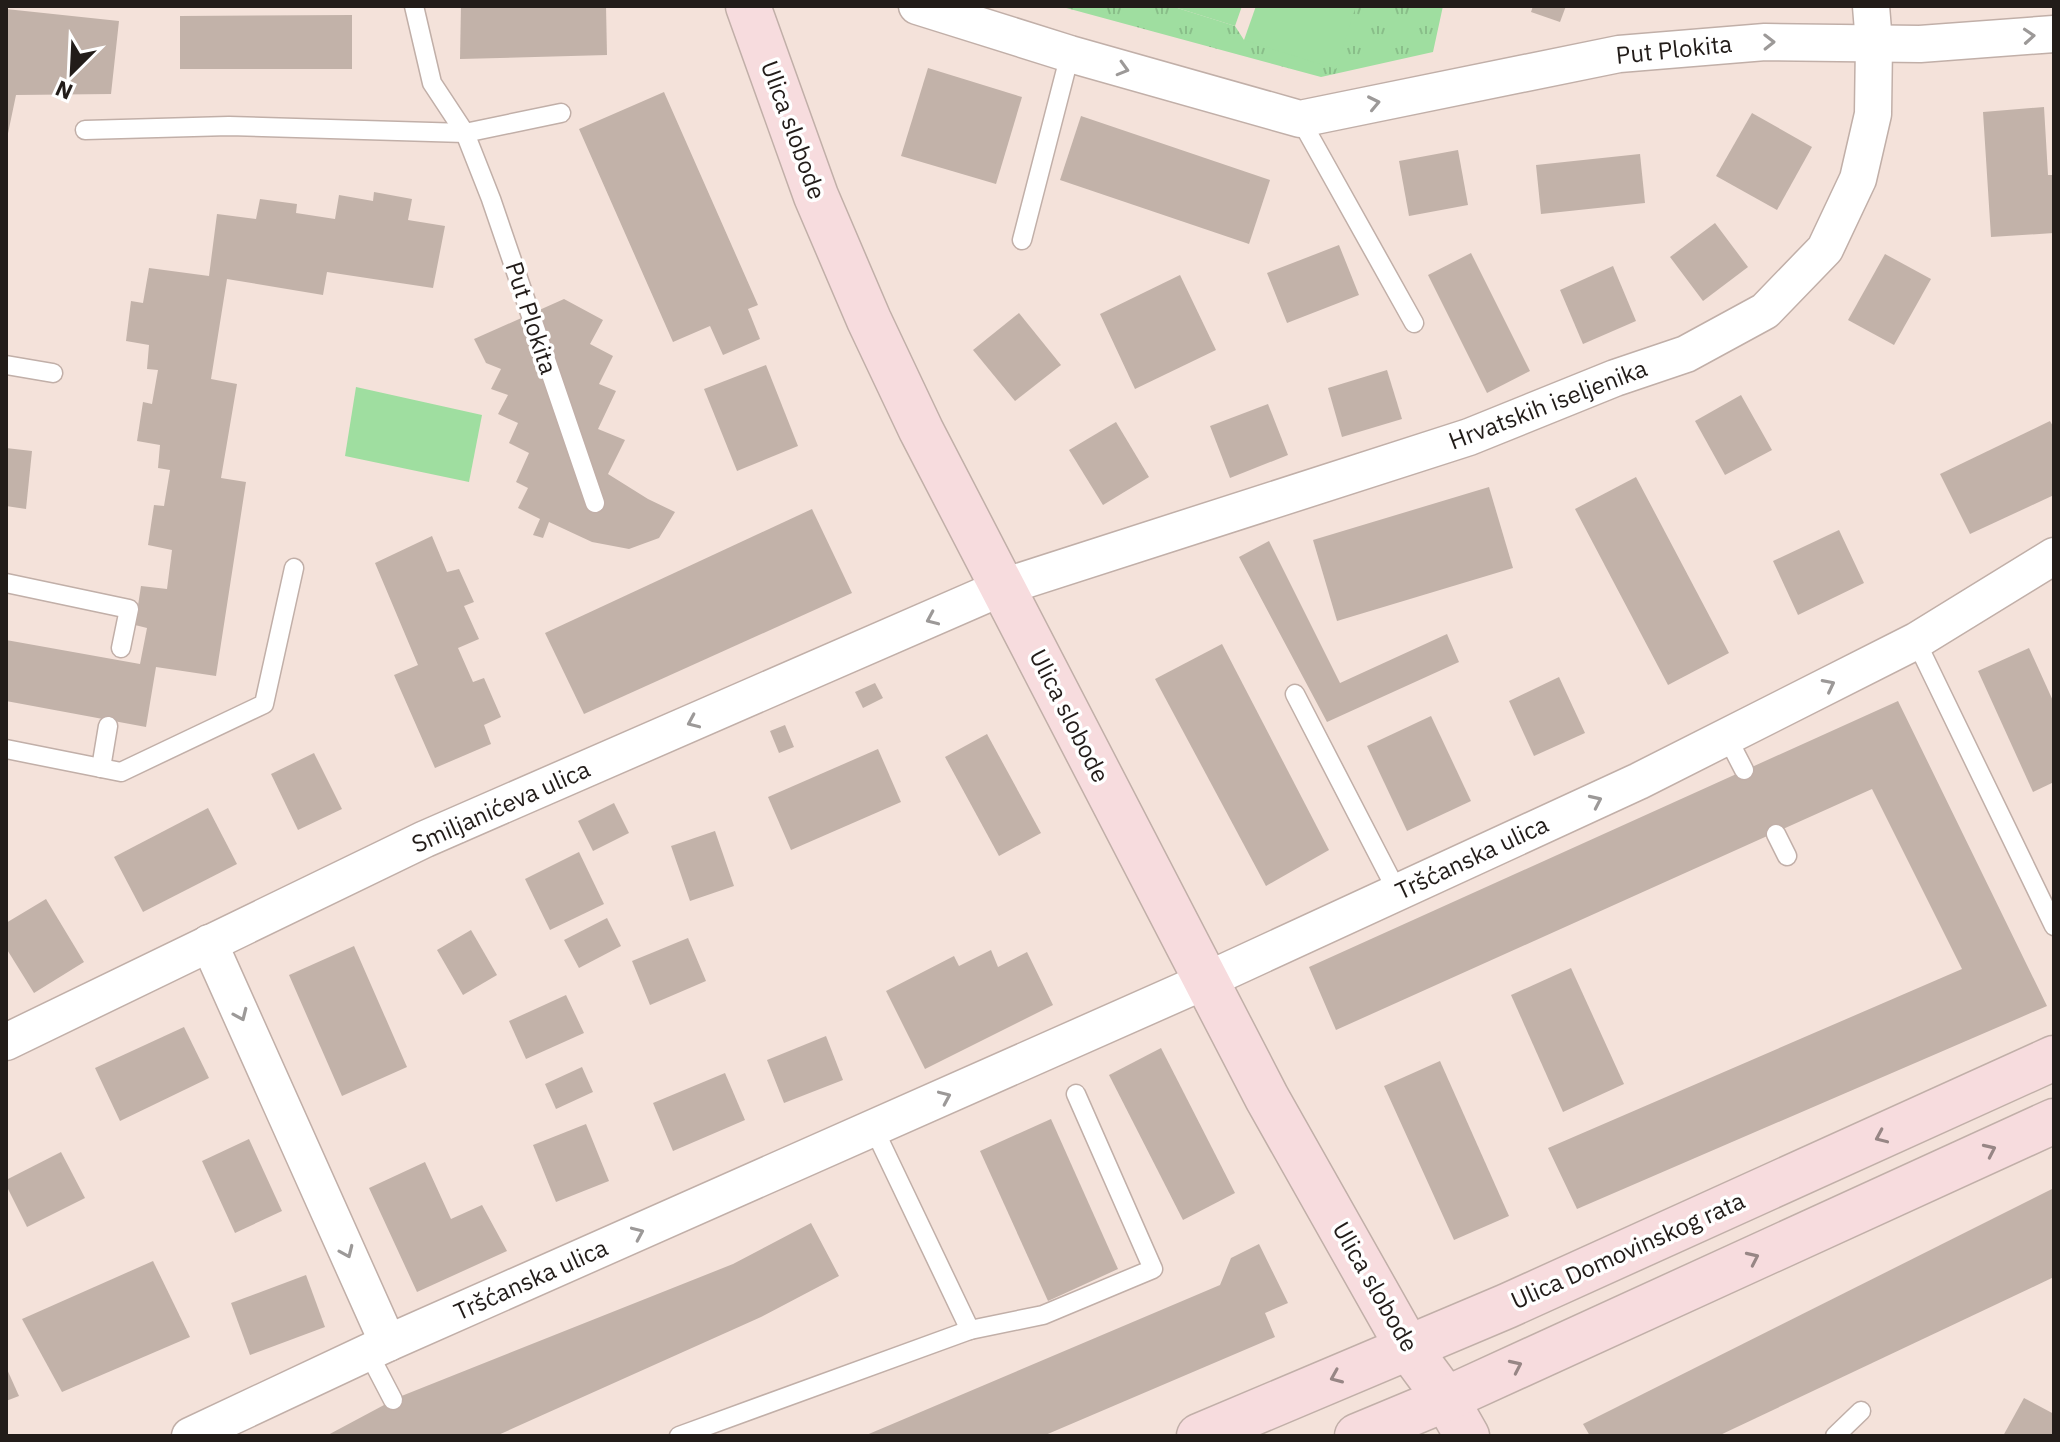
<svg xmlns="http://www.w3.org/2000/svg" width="2060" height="1442" font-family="'IBM Plex Sans',sans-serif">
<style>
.grass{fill:url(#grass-tufts)}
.garden{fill:#9fdea0}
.building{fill:#c2b2a9}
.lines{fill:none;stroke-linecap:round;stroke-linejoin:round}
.lane-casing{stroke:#c1afa8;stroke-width:21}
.street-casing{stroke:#c1afa8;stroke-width:39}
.secondary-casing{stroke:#c1afa8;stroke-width:47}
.lane{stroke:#fff;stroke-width:18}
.street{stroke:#fff;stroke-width:36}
.secondary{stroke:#f7dcde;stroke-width:44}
.oneway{stroke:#9c9998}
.oneway2{stroke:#978685}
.labels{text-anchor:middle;stroke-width:7;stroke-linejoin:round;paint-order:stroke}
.street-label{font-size:24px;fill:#221c19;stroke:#fff}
</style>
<defs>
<pattern id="grass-tufts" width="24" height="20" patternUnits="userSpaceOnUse" patternTransform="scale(2)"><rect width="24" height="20" fill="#9fdea0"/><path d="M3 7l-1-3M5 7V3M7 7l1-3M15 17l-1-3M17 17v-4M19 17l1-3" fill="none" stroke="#89be89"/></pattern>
</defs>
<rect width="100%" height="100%" fill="#f4e2da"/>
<path class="grass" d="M1059 6H1171L1235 26 1244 40 1356 6H1443L1433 52 1321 77Z"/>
<g class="garden">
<path d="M1171 6H1242L1235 26Z"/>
<path d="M1256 6H1356L1336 69 1244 40Z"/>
<path d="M356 387 482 415 469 482 345 456Z"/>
</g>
<g class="building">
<path d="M461 6H606L607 55 460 59Z"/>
<path d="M1533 6H1566L1560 22 1531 12Z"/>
<path d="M6 9 119 21 111 94 16 95 6 143Z"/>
<path d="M352 15V69H180V16Z"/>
<path d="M928 68 1022 97 996 184 901 156Z"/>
<path d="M664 92 758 305 748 309 760 339 723 355 710 326 673 342 579 129Z"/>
<path d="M2044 107 2048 175H2054V233L1991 237 1983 112Z"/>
<path d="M1752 113 1812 147 1777 210 1716 176Z"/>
<path d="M1081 116 1270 180 1249 244 1060 180Z"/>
<path d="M1458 150 1468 205 1409 216 1399 161Z"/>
<path d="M1640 154 1645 203 1541 214 1536 165Z"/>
<path d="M374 192 412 199 408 220 445 226 433 288 327 272 323 295 227 279 211 379 237 384 221 478 246 482 216 676 156 667 146 727 6 701V640L140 664 147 628 135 625 141 586 167 589 172 550 148 545 154 505 164 506 170 470 158 468 160 445 137 441 143 402 152 404 158 370 147 369 149 345 126 341 131 301 143 303 149 268 209 276 217 214 256 219 260 199 297 204 296 213 335 219 339 195 373 201Z"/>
<path d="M1715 223 1748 267 1703 301 1670 257Z"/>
<path d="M1339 245 1359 295 1287 323 1267 273Z"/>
<path d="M1471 253 1530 371 1487 393 1428 275Z"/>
<path d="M1885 254 1931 279 1894 345 1848 320Z"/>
<path d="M1613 266 1636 321 1583 344 1560 290Z"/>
<path d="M1180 275 1216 350 1135 389 1100 314Z"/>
<path d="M564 299 603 320 590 344 613 356 599 384 616 391 598 429 625 440 608 474 648 499 675 512 659 538 629 549 592 542 549 522 543 538 533 535 540 519 518 508 528 488 516 482 529 453 509 443 518 423 498 414 508 395 491 389 501 369 486 363 474 339Z"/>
<path d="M1019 313 1061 365 1015 401 973 350Z"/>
<path d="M766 365 798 446 737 471 704 389Z"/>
<path d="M1387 370 1402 419 1342 437 1328 388Z"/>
<path d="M1741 395 1772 450 1725 475 1695 421Z"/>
<path d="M1268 404 1288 455 1230 478 1210 426Z"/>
<path d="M2050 421 2054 428V495L1970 534 1940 474Z"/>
<path d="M1116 422 1149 477 1103 505 1069 450Z"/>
<path d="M6 448 32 451 26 509 6 506Z"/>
<path d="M1636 477 1729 653 1668 685 1575 509Z"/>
<path d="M1489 487 1513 568 1337 621 1313 540Z"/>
<path d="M812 509 852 593 584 714 545 633Z"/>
<path d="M1839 530 1864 583 1798 615 1773 561Z"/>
<path d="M432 536 447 572 459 569 474 602 464 606 479 639 458 648 473 682 484 678 501 717 484 725 491 744 435 768 394 675 418 665 375 563Z"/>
<path d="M1269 541 1340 683 1447 634 1459 662 1327 722 1239 557Z"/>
<path d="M1222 644 1329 850 1266 886 1155 679Z"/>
<path d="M2029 648 2054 703V782L2033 792 1978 671Z"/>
<path d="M1559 677 1585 733 1534 756 1509 701Z"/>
<path d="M875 683 883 698 863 708 855 692Z"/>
<path d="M1898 701 2047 1006 1577 1209 1548 1148 1962 969 1872 789 1336 1030 1309 967Z"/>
<path d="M1431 716 1471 801 1407 831 1367 746Z"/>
<path d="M785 725 794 747 779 753 770 731Z"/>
<path d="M987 734 1041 833 999 856 945 757Z"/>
<path d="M878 749 901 802 791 850 768 797Z"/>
<path d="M314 753 342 809 298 830 271 774Z"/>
<path d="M614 803 629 833 593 851 578 821Z"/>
<path d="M208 808 237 864 143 912 114 857Z"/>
<path d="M715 831 734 886 690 901 671 846Z"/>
<path d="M579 852 604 904 550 930 525 879Z"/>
<path d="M46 899 84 962 34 993 6 948V923Z"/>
<path d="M607 918 621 946 579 968 564 940Z"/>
<path d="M471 930 497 975 463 995 437 950Z"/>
<path d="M688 938 706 981 650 1005 632 961Z"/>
<path d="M354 946 407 1067 342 1096 289 975Z"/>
<path d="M991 950 998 967 1027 952 1053 1005 925 1069 886 991 954 956 959 966Z"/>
<path d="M1571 968 1624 1084 1563 1112 1511 995Z"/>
<path d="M566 995 584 1033 526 1059 509 1021Z"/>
<path d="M184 1027 209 1078 120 1121 95 1068Z"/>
<path d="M826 1036 843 1080 784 1103 767 1060Z"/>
<path d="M1161 1048 1235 1193 1183 1220 1109 1075Z"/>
<path d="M1440 1061 1509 1216 1454 1240 1384 1086Z"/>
<path d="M582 1067 593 1092 556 1109 545 1084Z"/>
<path d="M725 1073 745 1120 673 1151 653 1103Z"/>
<path d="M1051 1119 1118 1269 1048 1301 980 1151Z"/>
<path d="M586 1124 609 1181 556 1202 533 1145Z"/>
<path d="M249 1139 282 1211 235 1233 202 1161Z"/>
<path d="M61 1152 85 1198 27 1227 6 1185V1180Z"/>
<path d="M425 1162 451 1219 482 1205 507 1251 417 1292 369 1188Z"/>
<path d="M2054 1188V1277L1718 1436H1590L1583 1424Z"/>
<path d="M811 1223 839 1276 761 1317 496 1436H326L399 1397 733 1264Z"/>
<path d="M1259 1244 1288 1303 1265 1313 1275 1337 1043 1436H864L1220 1285 1231 1258Z"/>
<path d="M153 1261 190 1337 62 1392 22 1319Z"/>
<path d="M306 1275 325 1327 250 1355 231 1303Z"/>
<path d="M6 1367 19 1396 6 1401Z"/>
<path d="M2024 1398 2054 1414V1436H2003Z"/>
</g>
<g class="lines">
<defs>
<g id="lane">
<path d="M414 6 432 83 465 133 491 199 595 503"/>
<path d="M1300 119 1414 323"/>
<path d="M85 130 229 126 465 133 561 113"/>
<path d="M1022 240 1070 54"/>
<path d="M6 365 53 373"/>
<path d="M6 583 129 609 121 648"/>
<path d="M1916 641 2054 926"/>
<path d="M1295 694 1398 893"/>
<path d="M1727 737 1744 770"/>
<path d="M6 749 121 772 264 704 294 568"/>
<path d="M101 768 108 726"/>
<path d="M1776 834 1787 856"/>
<path d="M874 1129 970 1330"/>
<path d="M368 1352 393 1400"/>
<path d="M679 1436 970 1330 1043 1315 1153 1269 1076 1094"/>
<path d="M1835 1436 1861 1411"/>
</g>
<g id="street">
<path d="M917 6 1070 54 1300 119 1619 54 1765 42 1920 44 2054 34"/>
<path d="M209 943 388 1343"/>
<path d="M6 1042 425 839 1003 587 1469 437 1615 378 1686 354 1765 311 1825 249 1858 179 1873 114 1874 43 1871 6"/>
<path d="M190 1436 388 1343 1205 981 1639 781 1916 641 2054 556"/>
</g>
<g id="secondary">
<path d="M748 6 816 196 869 320 921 430 1267 1098 1407 1346 1446 1399 1467 1436"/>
<path d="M1199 1436 1507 1306 2054 1058"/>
<path d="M1357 1436 1446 1399 2054 1121"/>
</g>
</defs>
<use href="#lane" class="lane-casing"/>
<use href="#street" class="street-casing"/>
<use href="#secondary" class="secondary-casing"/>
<use href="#lane" class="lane"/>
<use href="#street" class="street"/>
<use href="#secondary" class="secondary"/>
</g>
<defs><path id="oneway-chevron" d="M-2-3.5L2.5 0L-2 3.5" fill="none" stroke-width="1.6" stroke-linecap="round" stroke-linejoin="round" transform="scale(2)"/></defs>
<g class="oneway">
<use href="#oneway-chevron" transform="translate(2029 36) rotate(-4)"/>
<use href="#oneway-chevron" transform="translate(1769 42) rotate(-1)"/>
<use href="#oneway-chevron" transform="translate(1123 69) rotate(16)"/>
<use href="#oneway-chevron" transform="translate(1374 103) rotate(-12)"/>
<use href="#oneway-chevron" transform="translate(932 619) rotate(156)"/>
<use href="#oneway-chevron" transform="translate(1829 685) rotate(-27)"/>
<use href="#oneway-chevron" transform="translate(693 722) rotate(156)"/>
<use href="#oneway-chevron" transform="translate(1596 801) rotate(-25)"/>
<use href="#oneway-chevron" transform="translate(241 1015) rotate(66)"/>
<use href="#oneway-chevron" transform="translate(945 1097) rotate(-24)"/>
<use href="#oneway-chevron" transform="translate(638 1233) rotate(-24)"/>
<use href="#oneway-chevron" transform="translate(347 1252) rotate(66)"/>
</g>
<g class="oneway2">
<use href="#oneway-chevron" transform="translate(1881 1137) rotate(156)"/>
<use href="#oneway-chevron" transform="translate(1990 1150) rotate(-25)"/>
<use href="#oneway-chevron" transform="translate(1753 1258) rotate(-25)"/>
<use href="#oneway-chevron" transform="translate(1516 1366) rotate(-25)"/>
<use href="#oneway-chevron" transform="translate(1336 1377) rotate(157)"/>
</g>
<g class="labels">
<g class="street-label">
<text transform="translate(1674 50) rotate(-6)" y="8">Put Plokita</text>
<text transform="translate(793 130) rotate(70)" y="8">Ulica slobode</text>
<text transform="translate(531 318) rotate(72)" y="8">Put Plokita</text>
<text transform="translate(1548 405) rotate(-21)" y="8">Hrvatskih iseljenika</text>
<text transform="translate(1069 716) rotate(63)" y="8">Ulica slobode</text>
<text transform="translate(501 807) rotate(-24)" y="8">Smiljanićeva ulica</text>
<text transform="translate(1472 858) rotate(-25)" y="8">Tršćanska ulica</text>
<text transform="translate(1628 1251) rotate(-24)" y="8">Ulica Domovinskog rata</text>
<text transform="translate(531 1280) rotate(-24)" y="8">Tršćanska ulica</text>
<text transform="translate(1375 1287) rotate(60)" y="8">Ulica slobode</text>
</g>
</g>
<rect width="2060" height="1442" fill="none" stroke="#221c19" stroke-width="16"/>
<g transform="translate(72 72) rotate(204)" stroke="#ffffff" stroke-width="6" paint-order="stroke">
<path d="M0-6L14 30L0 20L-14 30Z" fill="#221c19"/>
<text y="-12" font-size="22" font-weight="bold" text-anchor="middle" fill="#221c19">N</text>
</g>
</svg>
